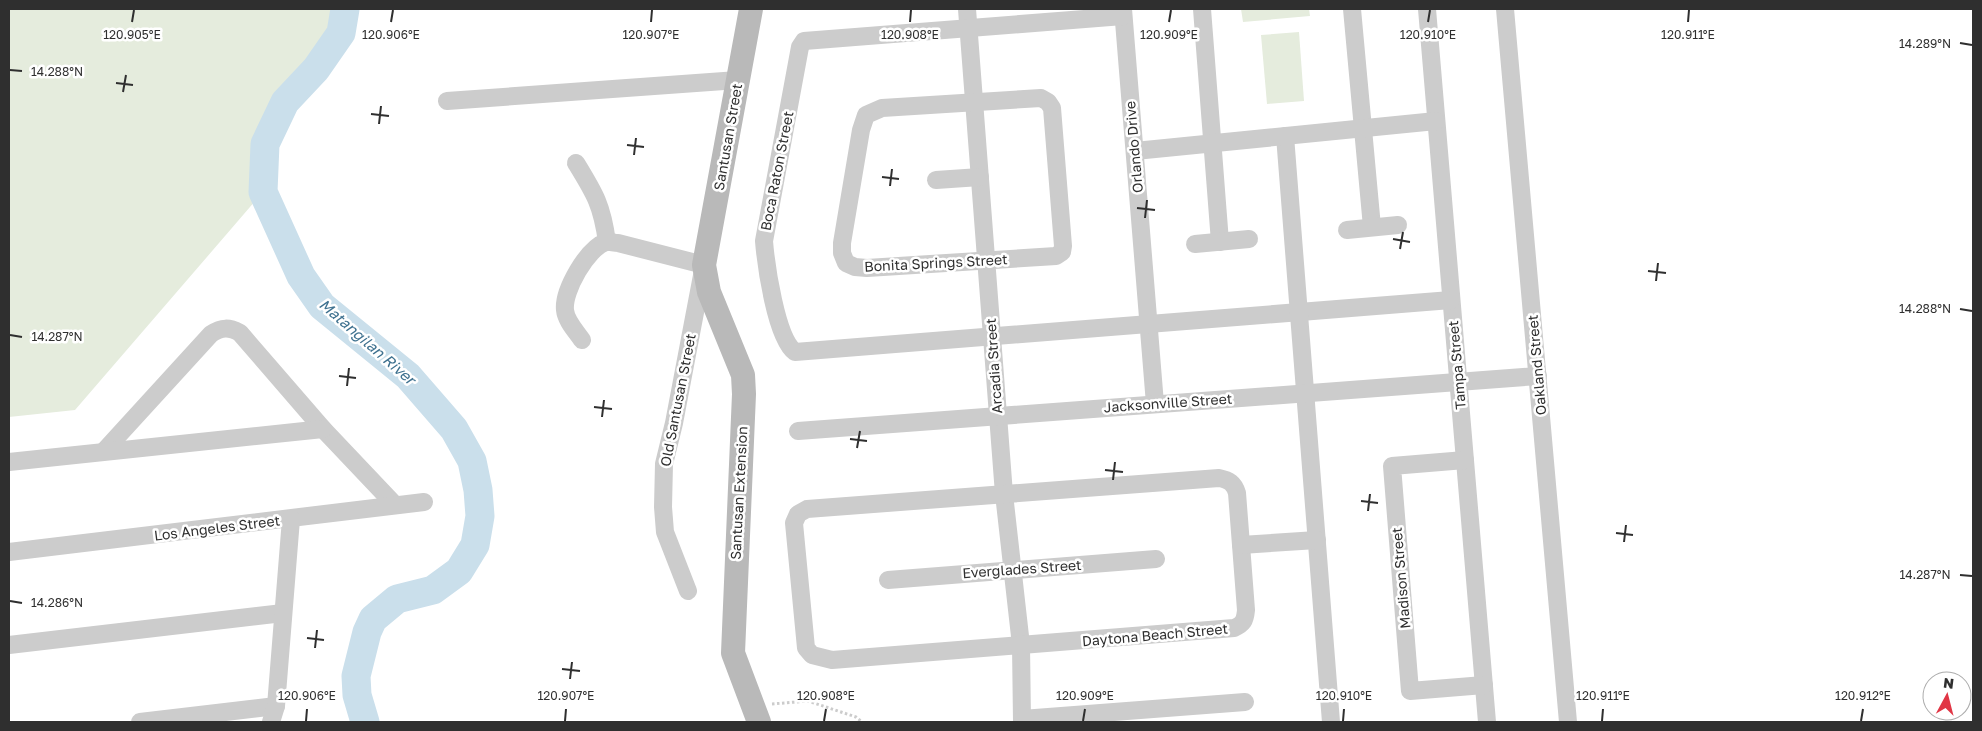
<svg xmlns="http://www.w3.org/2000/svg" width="1982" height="731" font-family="'Golos Text',sans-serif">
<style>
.green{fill:#e5ecdd}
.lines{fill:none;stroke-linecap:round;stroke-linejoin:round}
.river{stroke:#cadfeb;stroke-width:29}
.path{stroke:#ccc;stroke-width:3;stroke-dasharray:2.5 2.5;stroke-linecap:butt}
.street{stroke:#ccc;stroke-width:18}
.secondary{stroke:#b9b9b9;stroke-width:24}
.ticks{fill:none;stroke:#2f2f2f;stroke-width:2}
.labels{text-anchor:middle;stroke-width:5;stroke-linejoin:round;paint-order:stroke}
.street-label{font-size:14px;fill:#2f2f2f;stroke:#fff}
.water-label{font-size:15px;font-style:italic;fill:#3e718f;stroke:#fff}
.ticks-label{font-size:12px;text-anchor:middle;fill:#2f2f2f;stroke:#fff;stroke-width:5;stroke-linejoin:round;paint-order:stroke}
</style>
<rect width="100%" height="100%" fill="#fff"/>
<g class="green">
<path d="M9 9H345L341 33 285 102 265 144 263 192 75 410 9 417Z"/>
<path d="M1241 9H1309L1310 16 1243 22Z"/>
<path d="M1299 32 1304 101 1267 104 1261 35Z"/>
</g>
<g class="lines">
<path class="river" d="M345 9 341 33 316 69 285 102 265 144 263 192 301 276 322 306 408 376 454 429 472 461 478 490 480 516 475 545 459 571 433 590 397 599 373 619 367 632 356 676 357 695 365 722"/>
<path class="path" d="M772 704 808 701 856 717 862 722"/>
<g class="street">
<path d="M967 9 1004 494 1021 645 1022 722"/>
<path d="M1123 9 1155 404"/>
<path d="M1202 9 1220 242"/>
<path d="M1352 9 1372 227"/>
<path d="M1427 9 1487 722"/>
<path d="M1505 9 1568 722"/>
<path d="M1123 16 804 41 800 47 764 241C766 265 776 338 795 352L1451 300"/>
<path d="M1041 98 1048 102 1052 108 1063 246 1062 252 1056 256 867 268 855 267 846 263 842 253V243L861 130 866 115 882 108Z"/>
<path d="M447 101 738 80"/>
<path d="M1285 136 1331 722"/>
<path d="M1135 151 1436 121"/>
<path d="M576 163C595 194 602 205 607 242"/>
<path d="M936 180 980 177"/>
<path d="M1347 230 1398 225"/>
<path d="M1195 244 1249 239"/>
<path d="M582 340C576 331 566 321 565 310 563 291 587 248 606 242 609 241 614 243 618 243L704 265 674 423 664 464 663 507 665 532 688 591"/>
<path d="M798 431 1538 376"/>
<path d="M105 450 211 334C222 327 229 327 240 333L323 429 395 505"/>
<path d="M1465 460 1392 466 1410 691 1484 685"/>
<path d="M9 462 323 429"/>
<path d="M1219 478C1229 480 1234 483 1237 493L1246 610C1245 621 1243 624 1234 628L832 660 812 655 806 648 794 523 798 514 807 509Z"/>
<path d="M1241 545 1317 540"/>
<path d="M9 552 424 502"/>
<path d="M888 580 1156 559"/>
<path d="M9 645 283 613"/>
<path d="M1022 719 1245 702"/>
<path d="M140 722 276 706"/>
<path d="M271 722 276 706 291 519"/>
</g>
<path class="secondary" d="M751 9 704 265 709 292 743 375 744 394 733 653 759 722"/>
</g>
<path class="ticks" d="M132 22 134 10M391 22 393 10M651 22 652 10M910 22 911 10M1169 22 1171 10M1428 22 1430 10M1688 22 1689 10M1960 43 1972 45M10 70 22 71M116 83 133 85M123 92 126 75M371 114 389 116M379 124 381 106M627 145 644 147M634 155 636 138M882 177 899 179M890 186 892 169M1137 208 1155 210M1145 218 1147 200M1393 239 1410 242M1400 249 1403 232M1648 271 1666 273M1656 281 1658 263M1960 309 1972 311M10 335 22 337M339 376 356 378M347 386 349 368M594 407 612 409M602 417 604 400M850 439 867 441M857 448 860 431M1105 470 1123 472M1113 480 1115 462M1361 501 1378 503M1368 511 1370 494M1616 533 1633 535M1624 542 1626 525M1960 575 1972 576M10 601 22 603M307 638 324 640M315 648 317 630M562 669 580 671M570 679 572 662M306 721 307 709M565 721 566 709M824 721 826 709M1083 721 1085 709M1343 721 1344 709M1602 721 1603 709M1861 721 1863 709"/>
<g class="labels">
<g class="street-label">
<text transform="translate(728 137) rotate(-80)" y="5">Santusan Street</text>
<text transform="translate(1134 147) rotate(-95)" y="5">Orlando Drive</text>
<text transform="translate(777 171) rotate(-79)" y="5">Boca Raton Street</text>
<text transform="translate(936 263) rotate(-3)" y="5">Bonita Springs Street</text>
<text transform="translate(1457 365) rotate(-95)" y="5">Tampa Street</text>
<text transform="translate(1537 365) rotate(-95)" y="5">Oakland Street</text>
<text transform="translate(994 366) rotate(-94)" y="5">Arcadia Street</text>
<text transform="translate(678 400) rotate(-79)" y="5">Old Santusan Street</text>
<text transform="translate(1168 403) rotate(-4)" y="5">Jacksonville Street</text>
<text transform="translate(739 493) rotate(-87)" y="5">Santusan Extension</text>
<text transform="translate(217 528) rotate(-7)" y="5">Los Angeles Street</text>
<text transform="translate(1022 569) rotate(-4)" y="5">Everglades Street</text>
<text transform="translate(1401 578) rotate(-95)" y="5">Madison Street</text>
<text transform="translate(1155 635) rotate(-5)" y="5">Daytona Beach Street</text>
</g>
<g class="water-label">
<text transform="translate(367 342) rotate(41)" y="5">Matangilan River</text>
</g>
</g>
<g class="ticks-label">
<text x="910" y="39">120.908°E</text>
<text x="1169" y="39">120.909°E</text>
<text x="1688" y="39">120.911°E</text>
<text x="132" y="39">120.905°E</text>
<text x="391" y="39">120.906°E</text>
<text x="651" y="39">120.907°E</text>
<text x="1428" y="39">120.910°E</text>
<text x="1925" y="48">14.289°N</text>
<text x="57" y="76">14.288°N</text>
<text x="1925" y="313">14.288°N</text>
<text x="57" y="341">14.287°N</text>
<text x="1925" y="579">14.287°N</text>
<text x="57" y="607">14.286°N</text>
<text x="307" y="700">120.906°E</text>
<text x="566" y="700">120.907°E</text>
<text x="826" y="700">120.908°E</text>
<text x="1085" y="700">120.909°E</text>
<text x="1344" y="700">120.910°E</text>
<text x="1603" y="700">120.911°E</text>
<text x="1863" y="700">120.912°E</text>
</g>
<rect width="1982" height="731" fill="none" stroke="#2f2f2f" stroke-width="20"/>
<g transform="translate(1947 696) rotate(7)"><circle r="24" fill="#ffffff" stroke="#acacac"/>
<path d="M0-4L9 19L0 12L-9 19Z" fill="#e13645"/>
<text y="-8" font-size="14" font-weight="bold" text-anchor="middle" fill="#2f2f2f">N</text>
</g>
</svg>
